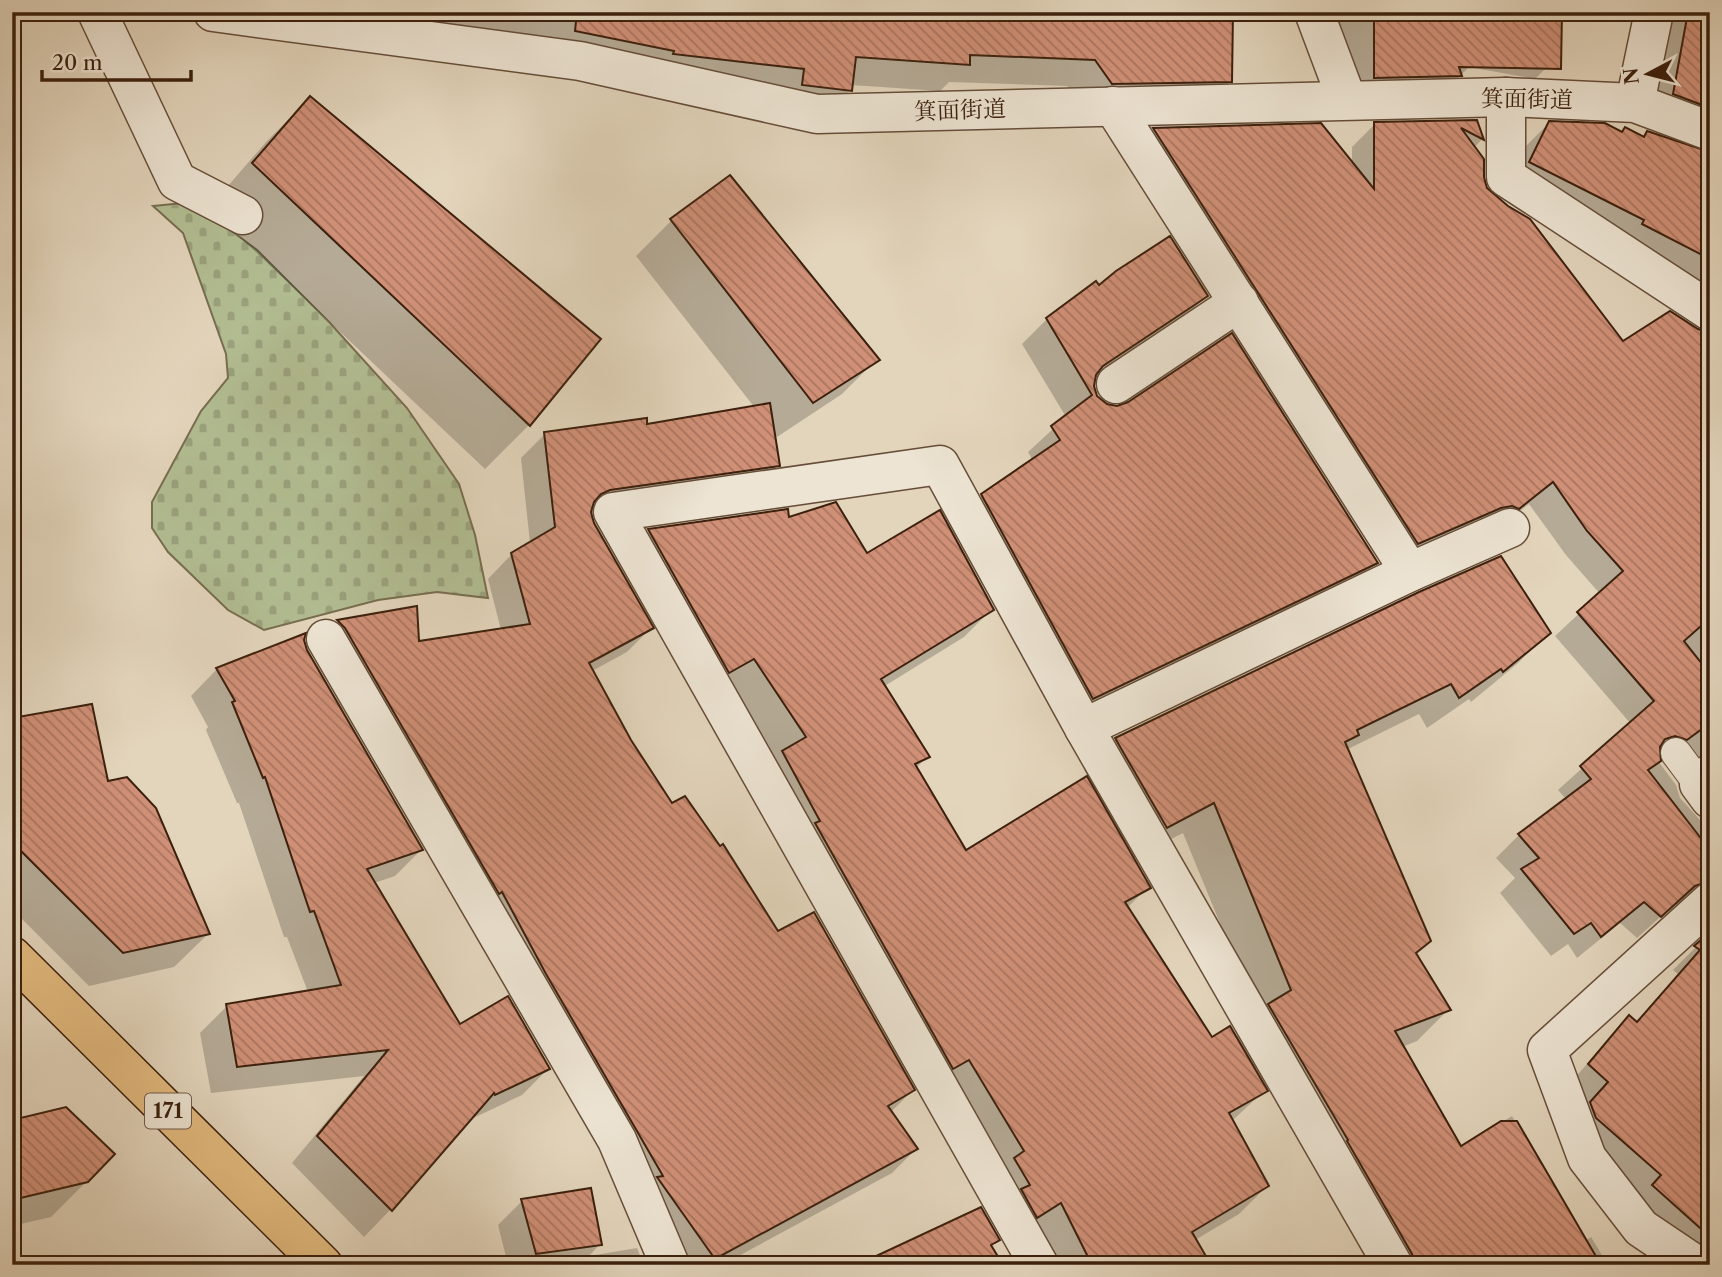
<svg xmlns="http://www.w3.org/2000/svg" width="1722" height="1277" font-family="'Libre Caslon Text','Noto Serif JP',serif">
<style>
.cemetery{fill:url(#cemetery-stones);stroke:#776e50;stroke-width:2}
.shadow{fill:#0003;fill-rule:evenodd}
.building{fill:url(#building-back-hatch);stroke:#3c200d;stroke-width:2}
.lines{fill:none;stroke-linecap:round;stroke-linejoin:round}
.lane-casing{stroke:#664d39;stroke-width:32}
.street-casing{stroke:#664d39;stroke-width:41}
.highway-casing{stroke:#3c200d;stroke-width:41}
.lane{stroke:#ede4d3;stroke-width:30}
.street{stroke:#ede4d3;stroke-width:38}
.highway{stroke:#e2ba7e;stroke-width:38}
.labels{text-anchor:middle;stroke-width:5;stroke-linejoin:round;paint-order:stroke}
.shield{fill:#ede4d3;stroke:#715b48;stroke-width:2}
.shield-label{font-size:21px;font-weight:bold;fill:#3c200d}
.street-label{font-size:23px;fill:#3c200d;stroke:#ede4d3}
</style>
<defs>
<pattern id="cemetery-stones" width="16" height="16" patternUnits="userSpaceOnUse" patternTransform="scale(1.75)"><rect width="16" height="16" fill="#b2bd92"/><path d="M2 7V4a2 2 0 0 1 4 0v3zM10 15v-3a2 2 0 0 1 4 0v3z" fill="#9aa27d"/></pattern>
<pattern id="building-back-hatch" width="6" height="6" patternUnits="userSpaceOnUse" patternTransform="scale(1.75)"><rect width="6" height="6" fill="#d09077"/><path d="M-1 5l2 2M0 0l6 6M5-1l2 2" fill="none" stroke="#aa7560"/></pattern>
</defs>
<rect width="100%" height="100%" fill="#e3d5bc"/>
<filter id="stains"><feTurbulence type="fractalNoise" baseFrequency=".00286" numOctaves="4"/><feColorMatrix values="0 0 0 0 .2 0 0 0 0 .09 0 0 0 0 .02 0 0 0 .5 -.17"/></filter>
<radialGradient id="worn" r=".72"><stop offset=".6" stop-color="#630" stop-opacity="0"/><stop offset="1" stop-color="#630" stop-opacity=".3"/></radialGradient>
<path class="cemetery" d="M183 203 213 217 257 250 330 323 407 408 459 484 475 535 488 598 437 592 378 600 264 630 228 610 168 552 152 528V502L201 411 228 378 226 354 183 233 153 206Z"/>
<g class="shadow">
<path d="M151 12H1231L1230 81 1203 109 1084 111 1067 86 949 82 940 91 851 85 850 90 822 118 301 32 187 17 175 19Z"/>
<path d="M1331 12H1560L1559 55 1535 79 1469 67 1436 100 1350 102Z"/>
<path d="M1678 12H1710V111L1653 101 1668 22Z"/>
<path d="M310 98 529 425 485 469 209 208 266 142Z"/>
<path d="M1476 121 1482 139 1474 148 1486 189 1623 343 1698 331 1709 334 1707 325 1507 185 1526 146 1549 123 1643 138 1648 133 1710 159V822L1705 810 1660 760 1658 761 1676 785 1680 798 1700 820 1710 822V1265L1573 1141 1566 1088 1607 1041 1629 1018 1635 1023 1678 974 1673 970 1705 938 1709 933V922L1680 903 1670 908 1637 938 1620 923 1577 958 1568 944 1551 956 1500 893 1515 878 1496 858 1519 835 1566 799 1558 790 1631 724 1555 636 1600 594 1566 555 1529 504 1494 531 1395 566 1131 152 1153 129 1320 125 1352 164V147L1375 124Z"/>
<path d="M671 221 877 359 842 394 777 437 773 431 778 465 754 489 590 513 592 523 651 628 627 652 592 671 630 741 672 806 913 1090 891 1112 916 1149 892 1173 722 1265H660L522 998 315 645 338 622 415 608 418 643 501 630 488 579 512 554 530 543 521 458 545 434 646 426 755 408 636 256Z"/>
<path d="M1098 288 1206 296 1181 321 1094 379 1092 385 1097 398 1105 405 1117 408 1376 563 1351 587 1068 723 957 520 982 496 1033 461 1028 452 1066 417 1022 344 1047 319Z"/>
<path d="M786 511 787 519 992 609 964 637 883 687 928 756 915 769 965 852 1088 777 1084 770 1116 739 1548 633 1517 664 1471 702 1469 699 1427 728 1419 714 1346 750 1429 941 1415 955 1448 1010 1417 1041 1402 1047 1460 1148 1512 1116 1585 1241 1591 1237 1608 1265H1388L1383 1255 1369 1264 1257 1069 1254 1071 1265 1090 1232 1121 1267 1186 1239 1214 1195 1240 1209 1265H1050L621 558 649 531ZM1183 833 1258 1016 1235 1038 1211 1039 1127 908 1148 887 1132 859Z"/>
<path d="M305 651 421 850 395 876 374 883 459 1026 548 1069 522 1095 467 1121 390 1210 364 1237 292 1163 364 1076 211 1093 200 1033 227 1006 308 992 287 937H284L239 803H237L206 730 208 727 191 696 217 669Z"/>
<path d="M12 719 107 783 208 934 174 967 89 986 12 909Z"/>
<path d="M12 1121 87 1181 51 1217 12 1226Z"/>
<path d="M522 1201 600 1244 589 1256 637 1248 644 1265H508L498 1225Z"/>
</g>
<g class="building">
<path d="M577 12H1233L1232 82 1112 84 1095 60 970 55V65L856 57 852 91 802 85 804 69 673 54 674 51 575 31Z"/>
<path d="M1374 12H1562L1561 69 1459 67 1462 76 1374 78Z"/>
<path d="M1688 12H1710V108L1673 94Z"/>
<path d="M310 96 601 339 530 426 252 163Z"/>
<path d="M1477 120 1484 140 1461 128 1484 159V177L1487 188 1508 206 1530 219 1623 341 1670 311 1698 329 1710 333V618L1684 641 1710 674V723L1687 740 1675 736 1665 739 1660 747 1661 761 1648 770 1710 850V881L1695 886 1661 917 1644 902 1601 937 1591 923 1574 934 1521 869 1539 858 1518 834 1591 779 1580 766 1654 701 1577 612 1623 571 1587 531 1553 482 1519 509 1512 506 1501 508 1418 544 1153 128 1321 123 1374 189V122Z"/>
<path d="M1549 121 1605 123 1622 132 1625 127 1644 137 1647 131 1710 152V259L1642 224 1644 220 1529 162Z"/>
<path d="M730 175 880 360 813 403 670 219Z"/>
<path d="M1170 236 1208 296 1103 366 1096 375 1094 386 1097 396 1107 404 1117 406 1128 402 1232 333 1378 563 1093 699 981 494 1060 440 1051 426 1092 395 1046 318 1096 281 1099 285 1116 271Z"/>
<path d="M770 403 780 466 610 490 601 494 594 502 591 512 594 523 654 628 589 663 631 740 672 803 685 796 720 846 723 844 778 931 814 912 915 1090 888 1106 918 1149 715 1259 657 1177 663 1176 546 974 502 892 499 894 345 628 337 620 417 606 419 641 530 624 511 553 555 527 544 432 647 418V424Z"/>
<path d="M836 502 867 553 940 510 994 610 881 679 930 757 915 764 966 850 1087 776 1151 888 1125 902 1212 1037 1230 1026 1268 1091 1229 1113 1269 1186 1192 1232 1211 1265H1092L1061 1203 1037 1218 1021 1189 1030 1185 1014 1158 1024 1151 969 1060 953 1069 815 823 820 821 782 751 806 737 754 659 729 673 648 529 788 509 789 517Z"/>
<path d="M1501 556 1551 633 1503 672 1501 669 1459 698 1451 684 1357 730 1359 735 1345 742 1431 941 1416 953 1451 1010 1395 1031 1461 1146 1501 1121H1517L1601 1265H1415L1412 1254 1347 1141 1348 1140 1268 1004 1291 990 1214 803 1167 828 1115 738 1419 592Z"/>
<path d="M306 633 304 640 307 650 423 850 367 869 460 1024 508 996 550 1069 495 1095 494 1093 392 1211 317 1136 388 1050 237 1067 226 1004 341 985 314 911 310 912 265 777 263 778 232 702 235 701 216 668Z"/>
<path d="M92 704 108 781 127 777 156 808 210 934 123 953 12 842V718Z"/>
<path d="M1710 932V1237L1652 1185 1661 1175 1596 1118 1590 1102 1608 1082 1588 1064 1629 1015 1637 1022 1700 950 1694 946Z"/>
<path d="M66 1107 115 1154 88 1182 12 1200V1120Z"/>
<path d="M591 1188 602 1245 536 1254 521 1199Z"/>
<path d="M981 1207 1000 1240 991 1245 1003 1265H857Z"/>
</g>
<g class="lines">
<defs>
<path id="lane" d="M1676 753 1699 784"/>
<g id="street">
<path d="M97 12 177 181 243 215"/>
<path d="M213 12 580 61 817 114 1506 97 1635 103 1710 131"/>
<path d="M1314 12 1347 100"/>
<path d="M1506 97V177L1710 311"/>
<path d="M1635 103 1654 12"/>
<path d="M1113 106 1410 572"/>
<path d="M1116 384 1239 302"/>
<path d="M326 639 617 1140 670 1265"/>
<path d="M1084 728 1410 572 1510 528"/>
<path d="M1710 774 1699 784 1710 799"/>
<path d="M1039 1265 613 512 940 465 1084 728 1393 1265"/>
<path d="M1696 1265 1641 1228 1587 1158 1547 1050 1710 902"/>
</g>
<path id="highway" d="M12 956 323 1265"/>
</defs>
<use href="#lane" class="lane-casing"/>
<use href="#street" class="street-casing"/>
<use href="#highway" class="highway-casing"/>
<use href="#lane" class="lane"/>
<use href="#street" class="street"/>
<use href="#highway" class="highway"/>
</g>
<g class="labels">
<rect class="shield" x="145" y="1093.5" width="46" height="35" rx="5"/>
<g class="shield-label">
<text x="168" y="1118">171</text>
</g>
<g class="street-label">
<text transform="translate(1527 99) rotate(1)" y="8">箕面街道</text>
<text transform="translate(960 110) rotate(-2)" y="8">箕面街道</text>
</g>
</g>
<rect width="1722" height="1277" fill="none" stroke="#e3d5bc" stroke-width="42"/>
<rect x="14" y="14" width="1694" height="1249" fill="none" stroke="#3c200d" stroke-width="3.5"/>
<rect x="21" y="21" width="1680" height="1235" fill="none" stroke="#3c200d" stroke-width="2"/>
<g transform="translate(1648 74) rotate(263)" stroke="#ede4d3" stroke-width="5" paint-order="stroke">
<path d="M0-5L12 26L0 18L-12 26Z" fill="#3c200d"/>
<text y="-10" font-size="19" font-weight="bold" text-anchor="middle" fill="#3c200d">N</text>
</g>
<path d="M42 70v10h149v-10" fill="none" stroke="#3c200d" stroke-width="3.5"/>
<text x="52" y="70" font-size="21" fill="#3c200d" stroke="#ede4d3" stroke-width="5" paint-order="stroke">20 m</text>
<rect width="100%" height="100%" filter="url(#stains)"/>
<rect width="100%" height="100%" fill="url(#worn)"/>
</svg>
